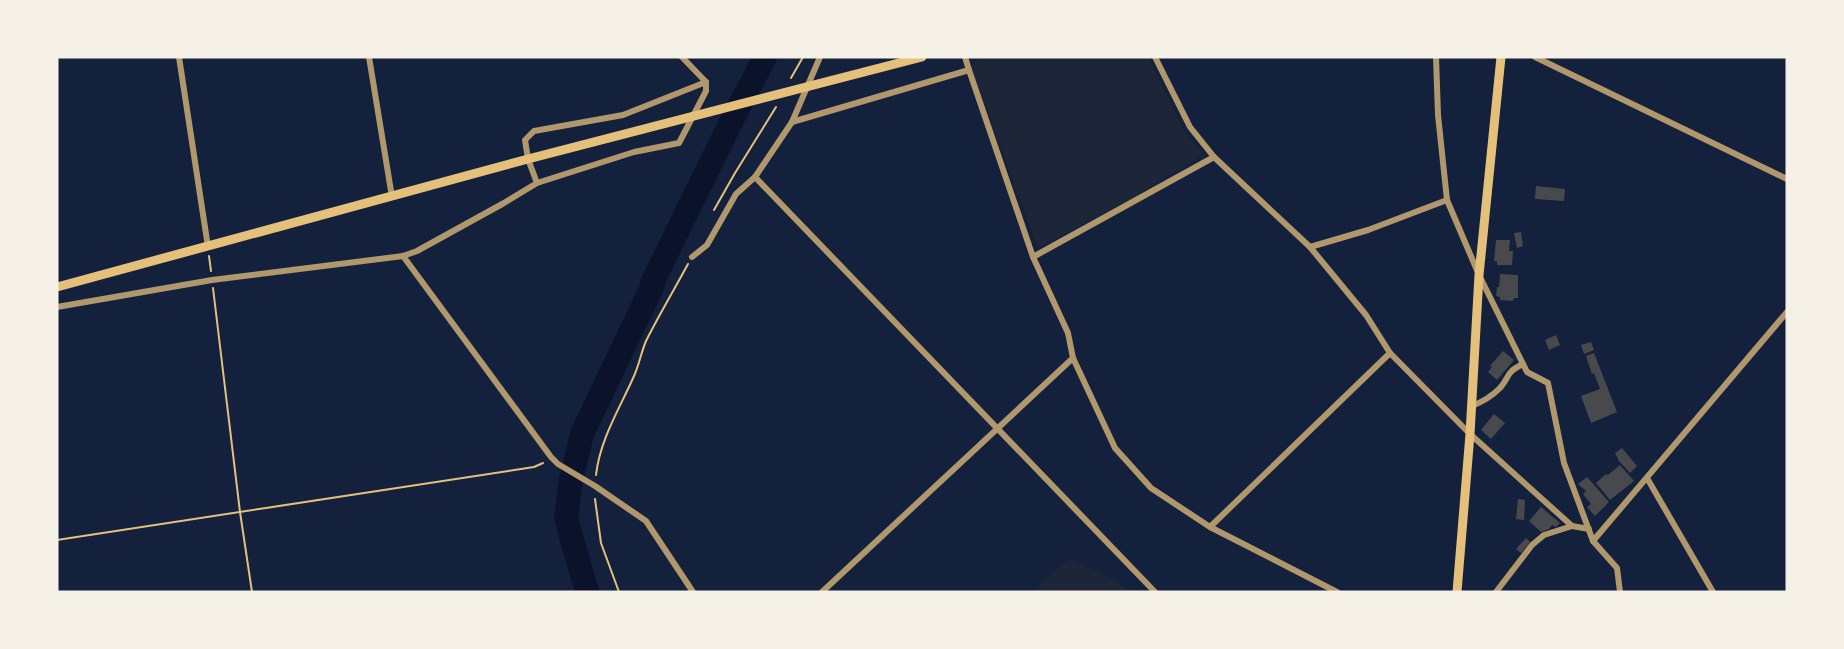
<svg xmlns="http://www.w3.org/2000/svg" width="1844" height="649" font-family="Jost,sans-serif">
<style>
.green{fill:#1d2539}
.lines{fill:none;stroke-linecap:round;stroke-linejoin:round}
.river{stroke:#0b132b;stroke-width:24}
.building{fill:#48494c}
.path{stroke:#e5c07b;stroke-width:2}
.minor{stroke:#b1986c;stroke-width:6}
.primary{stroke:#e5c07b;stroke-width:9}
</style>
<rect width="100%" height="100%" fill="#14213d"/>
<g class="green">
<path d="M978 57H1148L1183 129 1203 155 1129 200 1038 248 971 67Z"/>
<path d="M1069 559 1112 578 1131 592H1034L1038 586Z"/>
</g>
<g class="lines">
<path class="river" d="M587 592 566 518 571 480 582 434 653 285 652 283 730 124 765 57"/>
</g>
<g class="building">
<path d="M1536 186 1565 189 1564 201 1535 199Z"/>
<path d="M1521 232 1523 246 1517 248 1514 233Z"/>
<path d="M1496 240H1510L1509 251H1513L1512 265H1497V261H1494Z"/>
<path d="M1500 274 1518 275V298H1514L1513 301 1500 300V297L1496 296 1497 287H1499Z"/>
<path d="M1556 335 1560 345 1549 350 1545 340Z"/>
<path d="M1591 342 1594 350 1584 354 1581 345Z"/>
<path d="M1503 351 1514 360 1497 380 1488 372 1492 367 1490 366Z"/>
<path d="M1594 353 1617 412 1591 423 1581 396 1600 389 1594 373 1592 374 1586 356Z"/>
<path d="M1494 414 1505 423 1491 439 1481 430Z"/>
<path d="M1622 448 1637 466 1630 473 1619 461 1615 453Z"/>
<path d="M1620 465 1634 481 1610 500 1596 483 1606 474 1608 475Z"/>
<path d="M1587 477 1609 502 1595 516 1587 507 1591 504 1583 494 1586 491 1578 484Z"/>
<path d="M1518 499 1525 500 1524 520 1516 519Z"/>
<path d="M1541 507 1560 523 1556 527 1552 525 1549 529 1541 532 1529 521Z"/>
<path d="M1526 538 1530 542 1521 553 1516 549Z"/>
</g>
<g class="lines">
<g class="path">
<path d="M791 78 803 57"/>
<path d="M714 210 735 173 776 107"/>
<path d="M209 256 211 271"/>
<path d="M213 288 240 512 252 592"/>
<path d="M596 475C600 439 620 408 634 376 639 365 641 353 646 341 659 315 674 290 688 264"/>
<path d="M595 499 601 543 619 592"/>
<path d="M57 540 534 467 543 463"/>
</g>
<g class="minor">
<path d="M179 57 208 247"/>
<path d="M369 57 392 197"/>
<path d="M1155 57 1190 127 1214 157 1310 247 1366 315 1390 353 1470 434 1572 526 1589 529"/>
<path d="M1436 57 1438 115 1447 200 1479 275 1527 372 1548 383 1564 463 1593 541 1617 568 1620 592"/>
<path d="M1535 57 1787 179"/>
<path d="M969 70 1033 257 1068 333 1073 358 1115 448 1151 488 1210 527 1337 592"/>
<path d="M792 122 820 57"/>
<path d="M755 177 1155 592"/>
<path d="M537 183 634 152 679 143 706 91V82"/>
<path d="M1310 247 1368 230 1447 200"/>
<path d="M403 256 551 457 558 464 595 486 646 521 693 592"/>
<path d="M692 257 707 245 736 194 755 177 792 122 969 70 965 57"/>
<path d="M1033 257 1214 157"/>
<path d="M57 307 212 280 403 256 417 251 504 203 537 183 528 159 525 140 534 131 623 115 706 82 682 57"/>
<path d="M1472 406C1482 402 1492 396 1500 388 1511 375 1505 373 1523 364"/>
<path d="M1647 478 1713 592"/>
<path d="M1210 527 1390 353"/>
<path d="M1593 541 1787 312"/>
<path d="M822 592 1073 358"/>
<path d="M1496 592 1532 545 1544 535 1572 526"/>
</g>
<g class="primary">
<path d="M57 287 528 159 922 57"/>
<path d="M1457 592 1470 434 1479 275 1501 57"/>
</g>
</g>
<rect width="1844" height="649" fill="none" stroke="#f6f1e7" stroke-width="117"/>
</svg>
